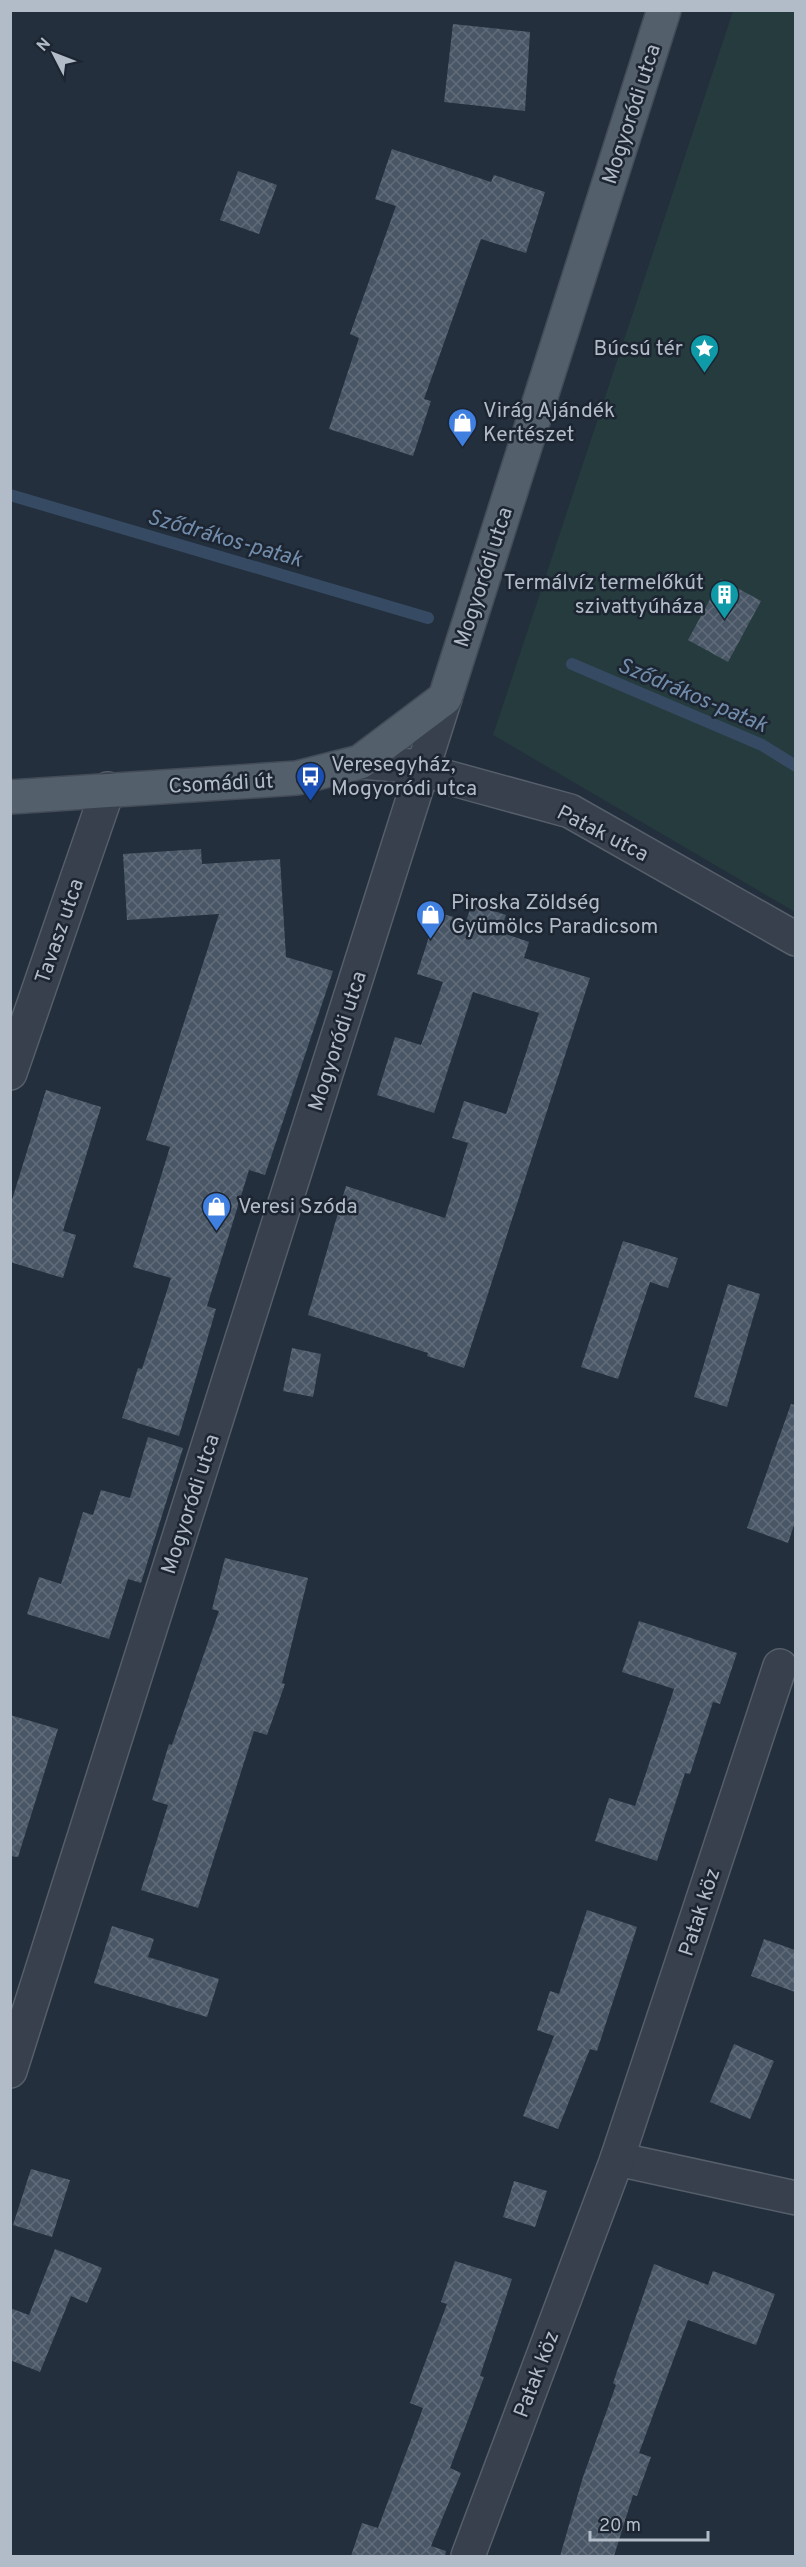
<svg xmlns="http://www.w3.org/2000/svg" width="806" height="2567" font-family="Overpass,sans-serif">
<style>
.grass{fill:#253b3d}
.lines{fill:none;stroke-linecap:round;stroke-linejoin:round}
.stream{stroke:#364b63;stroke-width:12}
.building{fill:url(#building-cross-hatch)}
.minor-casing{stroke:#555e6a;stroke-width:36}
.major-casing{stroke:#434c58;stroke-width:36}
.minor{stroke:#37404c;stroke-width:33}
.major{stroke:#545f6c;stroke-width:33}
.labels{text-anchor:middle;stroke-width:5;stroke-linejoin:round;paint-order:stroke}
.street-label{font-size:21px;fill:#b2bbc8;stroke:#1c2531}
.poi-label{font-size:21px;fill:#b2bbc8;stroke:#1c2531;text-anchor:start}
.water-label{font-size:22px;font-style:italic;fill:#728dab;stroke:#1c2531}
</style>
<defs>
<pattern id="building-cross-hatch" width="8" height="8" patternUnits="userSpaceOnUse" patternTransform="scale(1.5)"><rect width="8" height="8" fill="#495665"/><path d="M0 0l8 8M0 8l8-8" fill="none" stroke="#616c7a"/></pattern>
</defs>
<rect width="100%" height="100%" fill="#232f3c"/>
<path class="grass" d="M733 11H795V912L493 735Z"/>
<g class="lines">
<g class="stream">
<path d="M10 495 428 618"/>
<path d="M572 664 762 745 796 766"/>
</g>
</g>
<g class="building">
<path d="M453 24 530 32 525 111 444 102Z"/>
<path d="M392 149 491 182 494 175 545 192 526 253 481 239 424 399 431 401 413 456 329 429 359 338 350 334 396 206 375 199Z"/>
<path d="M238 171 277 185 259 234 220 220Z"/>
<path d="M721 579 761 601 728 662 688 640Z"/>
<path d="M201 849 202 864 280 859 286 957 333 971 265 1175 249 1170 207 1306 216 1309 179 1436 122 1418 138 1368 142 1369 171 1278 133 1267 170 1147 146 1140 219 914 127 920 123 854Z"/>
<path d="M472 904 506 915 500 932 529 942 524 958 590 978 464 1368 427 1356 428 1353 308 1315 346 1186 445 1218 468 1143 452 1138 464 1101 506 1114 539 1013 473 992 434 1113 377 1095 395 1037 421 1045 443 982 417 974 437 912 466 921Z"/>
<path d="M46 1090 101 1107 63 1231 76 1235 63 1278 10 1262V1206Z"/>
<path d="M623 1241 678 1258 668 1288 650 1282 618 1379 581 1367Z"/>
<path d="M728 1284 760 1294 727 1407 694 1397Z"/>
<path d="M292 1348 321 1354 313 1397 283 1391Z"/>
<path d="M791 1404 795 1405V1522L788 1543 747 1528Z"/>
<path d="M148 1437 183 1448 141 1583 128 1579 109 1639 27 1614 39 1577 61 1584 83 1512 93 1515 101 1490 130 1498Z"/>
<path d="M225 1558 308 1578 282 1683 285 1684 267 1735 254 1731 198 1908 141 1890 168 1805 152 1800 169 1744 172 1745 219 1611 212 1609Z"/>
<path d="M639 1621 737 1653 720 1704 713 1702 690 1774 685 1773 657 1861 595 1841 609 1798 635 1806 674 1689 622 1672Z"/>
<path d="M10 1715 58 1729 18 1857 10 1856Z"/>
<path d="M587 1910 637 1927 597 2051 590 2049 558 2129 523 2116 554 2036 537 2030 550 1991 559 1994Z"/>
<path d="M112 1926 154 1939 148 1957 219 1979 207 2017 94 1983Z"/>
<path d="M764 1939 795 1950V1992L751 1976Z"/>
<path d="M734 2044 774 2061 750 2119 710 2102Z"/>
<path d="M31 2169 70 2180 52 2237 13 2225Z"/>
<path d="M514 2181 547 2191 535 2227 503 2217Z"/>
<path d="M55 2249 102 2268 87 2303 71 2296 40 2372 10 2360V2308L29 2315Z"/>
<path d="M455 2261 512 2279 480 2376 484 2377 450 2468 461 2473 431 2546 446 2551 445 2556H351L362 2523 378 2528 423 2408 410 2403 447 2304 441 2302Z"/>
<path d="M654 2264 708 2285 713 2271 775 2294 756 2345 688 2320 639 2453 651 2457 637 2496 633 2495 614 2556H560L583 2477 616 2385 613 2383Z"/>
</g>
<g class="lines">
<defs>
<g id="minor">
<path d="M360 762 423 767 446 777 570 811 796 939"/>
<path d="M10 1073 108 789"/>
<path d="M10 2071 445 698"/>
<path d="M617 2159 796 2198"/>
<path d="M468 2556 617 2159 780 1666"/>
</g>
<path id="major" d="M10 797 297 778 360 762 445 698 664 10"/>
</defs>
<use href="#minor" class="minor-casing"/>
<use href="#major" class="major-casing"/>
<use href="#minor" class="minor"/>
<use href="#major" class="major"/>
</g>
<defs>
<symbol id="sight-pin" viewBox="-11 -11 22 30"><path d="M0 17L-7.5 6A9.5 9.5 0 1 1 7.5 6Z" fill="#0f9aa8" stroke="#1c2531"/><path d="M0-6L1.8-2.2L6-1.7L2.9 1.2L3.7 5.4L0 3.3L-3.7 5.4L-2.9 1.2L-6-1.7L-1.8-2.2Z" fill="#fff"/></symbol>
<symbol id="shop-pin" viewBox="-11 -11 22 30"><path d="M0 17L-7.5 6A9.5 9.5 0 1 1 7.5 6Z" fill="#3f7fe0" stroke="#1c2531"/><path d="M-5-2.5h2.3a2.7 3.5 0 0 1 5.4 0H5L5.5 6h-11ZM-1.5-2.5h3a1.5 2.3 0 0 0-3 0Z" fill="#fff"/></symbol>
<symbol id="building-pin" viewBox="-11 -11 22 30"><path d="M0 17L-7.5 6A9.5 9.5 0 1 1 7.5 6Z" fill="#0f9aa8" stroke="#1c2531"/><path d="M-4-6H4V6H1V3H-1V6H-4ZM-2.5-4.3h1.7v1.8h-1.7ZM.8-4.3h1.7v1.8H.8ZM-2.5-1h1.7V.8h-1.7ZM.8-1h1.7V.8H.8Z" fill="#fff"/></symbol>
<symbol id="bus-pin" viewBox="-11 -11 22 30"><path d="M0 17L-7.5 6A9.5 9.5 0 1 1 7.5 6Z" fill="#1a4fb4" stroke="#1c2531"/><path d="M-5-6H5V4H4V6H2V4H-2V6H-4V4H-5ZM-3.5-4V0h7V-4ZM-3.5 1.2v1.5H-2V1.2ZM2 1.2v1.5H3.5V1.2Z" fill="#fff"/></symbol>
</defs>
<g fill-rule="evenodd">
<use href="#sight-pin" x="688" y="332" width="33" height="45"/>
<use href="#shop-pin" x="446" y="406" width="33" height="45"/>
<use href="#building-pin" x="708" y="578" width="33" height="45"/>
<use href="#bus-pin" x="294" y="760" width="33" height="45"/>
<use href="#shop-pin" x="414" y="898" width="33" height="45"/>
<use href="#shop-pin" x="200" y="1190" width="33" height="45"/>
</g>
<g class="labels">
<g class="street-label">
<text transform="translate(631 114) rotate(-72)" y="7">Mogyoródi utca</text>
<text transform="translate(483 577) rotate(-72)" y="7">Mogyoródi utca</text>
<text transform="translate(221 783) rotate(-3)" y="7">Csomádi út</text>
<text transform="translate(603 833) rotate(27)" y="7">Patak utca</text>
<text transform="translate(59 931) rotate(-71)" y="7">Tavasz utca</text>
<text transform="translate(337 1041) rotate(-72)" y="7">Mogyoródi utca</text>
<text transform="translate(190 1504) rotate(-72)" y="7">Mogyoródi utca</text>
<text transform="translate(699 1912) rotate(-72)" y="7">Patak köz</text>
<text transform="translate(536 2374) rotate(-69)" y="7">Patak köz</text>
</g>
<g class="poi-label">
<text x="683" y="355" text-anchor="end">Búcsú tér</text>
<text x="483" y="417">Virág Ajándék<tspan x="483" dy="24">Kertészet</tspan></text>
<text x="704" y="589" text-anchor="end">Termálvíz termelőkút<tspan x="704" dy="24">szivattyúháza</tspan></text>
<text x="331" y="771">Veresegyház,<tspan x="331" dy="24">Mogyoródi utca</tspan></text>
<text x="451" y="909">Piroska Zöldség<tspan x="451" dy="24">Gyümölcs Paradicsom</tspan></text>
<text x="238" y="1213">Veresi Szóda</text>
</g>
<g class="water-label">
<text transform="translate(225 537) rotate(16)" y="8">Sződrákos-patak</text>
<text transform="translate(693 694) rotate(23)" y="8">Sződrákos-patak</text>
</g>
</g>
<rect width="806" height="2567" fill="none" stroke="#b2bbc8" stroke-width="24"/>
<g transform="translate(54 54) rotate(312)" stroke="#1c2531" stroke-width="4.5" paint-order="stroke">
<path d="M0-4.5L10 22L0 15L-10 22Z" fill="#b2bbc8"/>
<text y="-9" font-size="16" font-weight="bold" text-anchor="middle" fill="#b2bbc8">N</text>
</g>
<path d="M590 2531v9h118v-9" fill="none" stroke="#b2bbc8" stroke-width="3"/>
<text x="599" y="2531" font-size="18" fill="#b2bbc8" stroke="#1c2531" stroke-width="4.5" paint-order="stroke">20 m</text>
</svg>
